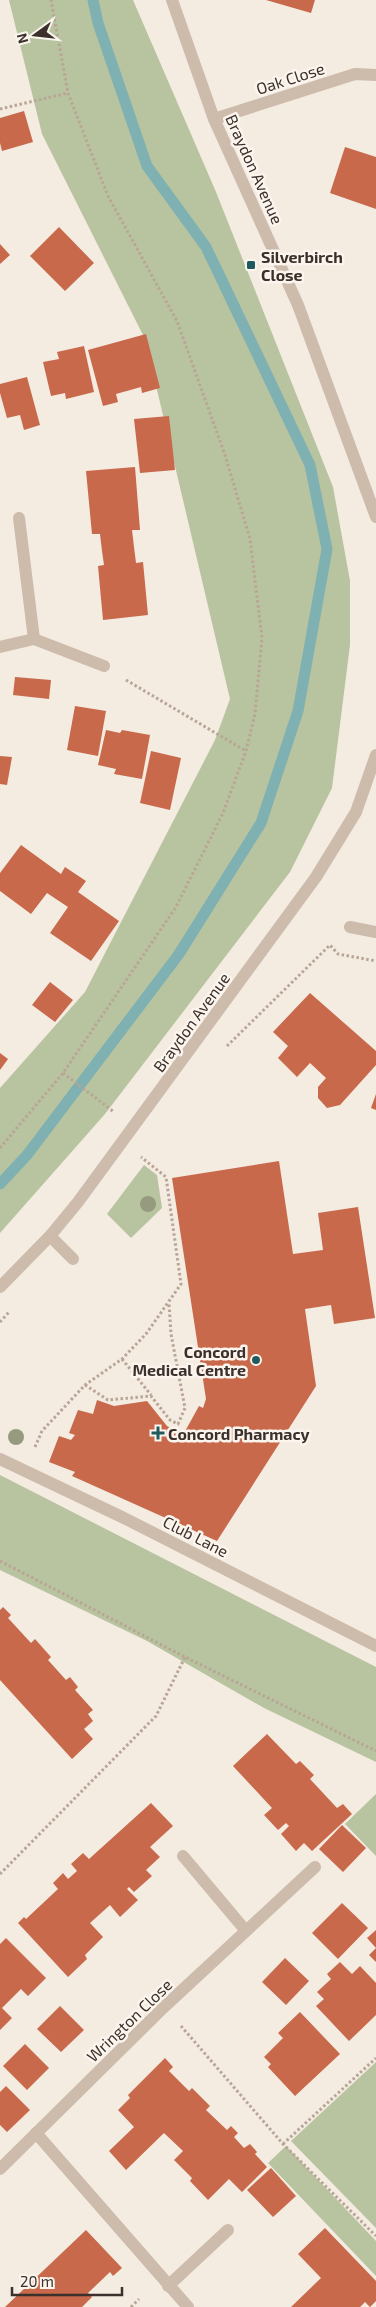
<svg xmlns="http://www.w3.org/2000/svg" width="376" height="2307" font-family="'Exo 2',sans-serif">
  <style>
    .green { fill: #b8c4a0 }
    .lines { fill: none; stroke-linecap: round; stroke-linejoin: round }
    .stream { stroke: #7fb0b2; stroke-width: 11 }
    .building { fill: #c8694b }
    .path { stroke: #b9a596; stroke-width: 3; stroke-dasharray: 2.5 2.5; stroke-linecap: butt }
    .service { stroke: #cdbbac; stroke-width: 12 }
    .minor { stroke: #cdbbac; stroke-width: 12 }
    .tree { fill: #969b7f }
    .poi-dot { fill: #1f5a5e; stroke: #fbf5ee; stroke-width: 2 }
    .labels { text-anchor: middle; dominant-baseline: central; stroke-width: 5; stroke-linejoin: round; paint-order: stroke }
    .street-label { font-size: 16px; fill: #3b302b; stroke: #fbf5ee }
    .poi-label { font-size: 16px; font-weight: bold; fill: #3b302b; stroke: #fbf5ee; text-anchor: start }
  </style>
  <rect width="100%" height="100%" fill="#f4ebe1"/>
  <g class="green">
    <polygon points="9,0 133,0 216,192 333,487 350,581 350,645 332,788 290,872 105,1114 0,1233 0,1088 85,992 215,740 230,699 145,339 42,134"/>
    <polygon points="144,1165 157,1175 162,1208 131,1238 107,1214"/>
    <polygon points="0,1475 376,1667 376,1762 264,1708 147,1641 0,1570"/>
    <polygon points="376,1794 376,1856 345,1824"/>
    <polygon points="376,2062 376,2228 291,2141"/>
    <polygon points="286,2146 376,2241 376,2276 268,2163"/>
  </g>
  <g class="lines">
    <polyline class="stream" points="0,1184 27,1155 179,954 261,823 298,711 327,549 310,465 206,247 147,166 98,23 93,0"/>
  </g>
  <g class="building">
    <polygon points="266,0 315,0 311,13"/>
    <polygon points="24,111 33,142 2,151 0,143 0,118"/>
    <polygon points="345,147 376,157 376,209 330,193"/>
    <polygon points="59,227 94,263 65,291 30,256"/>
    <polygon points="0,244 10,255 0,264"/>
    <polygon points="146,334 160,388 142,393 141,387 116,394 118,402 103,406 88,350"/>
    <polygon points="84,346 94,392 66,399 65,393 51,396 43,362 59,359 57,352"/>
    <polygon points="27,377 40,425 24,430 20,415 7,418 0,393 0,384"/>
    <polygon points="169,416 175,470 140,473 134,419"/>
    <polygon points="135,467 140,530 132,530 134,547 136,563 143,562 148,615 103,620 98,566 104,565 102,551 100,534 92,534 86,471"/>
    <polygon points="15,677 51,680 49,699 13,695"/>
    <polygon points="75,706 106,711 98,756 67,750"/>
    <polygon points="106,730 120,733 122,730 150,735 142,779 114,774 116,769 98,765"/>
    <polygon points="151,751 181,758 170,810 140,803"/>
    <polygon points="0,756 12,757 7,785 0,784"/>
    <polygon points="21,845 61,874 65,867 86,881 78,892 119,921 91,961 50,933 68,907 47,893 31,914 0,891 0,873"/>
    <polygon points="50,982 73,1000 55,1022 32,1005"/>
    <polygon points="310,993 376,1051 376,1065 340,1105 327,1108 318,1098 318,1087 326,1078 310,1063 297,1077 278,1058 288,1046 273,1032"/>
    <polygon points="0,1053 8,1059 0,1070"/>
    <polygon points="376,1094 376,1110 371,1108"/>
    <polygon points="279,1161 293,1254 323,1250 318,1213 358,1207 375,1318 334,1324 331,1305 305,1309 316,1386 217,1541 72,1476 75,1472 49,1462 59,1436 71,1440 75,1435 69,1433 78,1410 93,1414 97,1400 114,1406 147,1401 167,1426 183,1435 199,1406 203,1408 206,1399 172,1178"/>
    <polygon points="3,1607 11,1615 8,1618 31,1643 35,1639 51,1657 48,1660 66,1680 70,1677 78,1687 75,1690 93,1710 88,1714 93,1721 84,1729 93,1739 72,1759 0,1680 0,1610"/>
    <polygon points="267,1734 296,1764 300,1761 314,1775 310,1779 337,1808 343,1804 352,1814 312,1851 304,1843 296,1851 281,1834 289,1826 286,1823 278,1830 264,1815 272,1808 233,1766"/>
    <polygon points="151,1803 173,1826 150,1847 160,1857 146,1870 152,1876 134,1892 129,1887 127,1889 138,1900 120,1917 110,1905 90,1923 103,1937 85,1955 87,1959 68,1977 18,1923 24,1917 26,1919 58,1889 53,1883 63,1873 68,1879 77,1871 71,1864 83,1853 89,1859"/>
    <polygon points="342,1825 366,1848 343,1872 319,1849"/>
    <polygon points="342,1903 368,1928 338,1959 312,1933"/>
    <polygon points="376,1930 376,1962 369,1955 376,1948 367,1938"/>
    <polygon points="6,1938 46,1978 28,1996 21,1989 2,2008 12,2018 0,2030 0,1944"/>
    <polygon points="285,1958 309,1981 286,2005 262,1982"/>
    <polygon points="340,1962 352,1974 360,1966 376,1983 376,2015 349,2041 316,2006 324,1999 317,1992 331,1979 327,1974"/>
    <polygon points="60,2006 84,2030 61,2052 37,2029"/>
    <polygon points="300,2012 340,2054 295,2096 268,2067 271,2064 264,2057 283,2038 278,2033"/>
    <polygon points="25,2044 49,2068 27,2090 3,2066"/>
    <polygon points="165,2058 173,2067 169,2071 189,2091 192,2088 210,2106 206,2110 227,2130 231,2126 238,2133 234,2137 244,2148 250,2144 257,2152 255,2154 267,2167 242,2192 229,2179 208,2200 190,2181 192,2178 174,2160 183,2151 164,2133 126,2170 109,2151 134,2127 118,2110 130,2098 128,2095"/>
    <polygon points="6,2086 30,2110 7,2132 0,2125 0,2092"/>
    <polygon points="271,2168 296,2196 273,2217 247,2190"/>
    <polygon points="325,2228 376,2281 376,2301 370,2307 365,2302 360,2307 291,2307 321,2278 298,2254"/>
    <polygon points="86,2230 122,2268 113,2276 110,2272 88,2293 92,2297 82,2307 5,2307"/>
  </g>
  <g class="lines">
    <g class="path">
      <polyline points="0,109 68,93"/>
      <polyline points="126,680 246,751"/>
      <polyline points="227,1046 330,945 338,954 376,961"/>
      <polyline points="63,1073 114,1112"/>
      <polyline points="0,1148 63,1073 176,907 223,813 246,751 255,714 262,638 250,539 225,455 177,321 108,196 68,93 51,0"/>
      <polyline points="0,1322 10,1311"/>
      <polyline points="122,1359 151,1395"/>
      <polyline points="85,1385 108,1400 151,1396 170,1420 178,1424 185,1408 171,1334 169,1304"/>
      <polyline points="35,1447 42,1431 85,1385 122,1359 146,1334 181,1284 166,1177 141,1157"/>
      <polyline points="0,1561 185,1657 376,1751"/>
      <polyline points="0,1874 156,1716 185,1657"/>
      <polyline points="181,2026 283,2144 376,2236"/>
      <polyline points="283,2144 376,2058"/>
      <polyline points="131,2307 139,2299"/>
    </g>
    <g class="service">
      <polyline points="50,1236 73,1259"/>
      <polyline points="0,1459 124,1518 376,1646"/>
    </g>
    <g class="minor">
      <polyline points="172,0 214,119 298,305 376,517"/>
      <polyline points="214,119 355,74 376,75"/>
      <polyline points="19,518 34,639"/>
      <polyline points="0,647 34,639 104,666"/>
      <polyline points="350,927 376,932"/>
      <polyline points="0,1287 50,1236 78,1202 316,877 356,812 376,755"/>
      <polyline points="183,1856 246,1931"/>
      <polyline points="36,2133 188,2307"/>
      <polyline points="0,2169 163,2008 315,1867"/>
      <polyline points="168,2286 228,2230"/>
    </g>
  </g>
  <g class="tree">
    <circle cx="148" cy="1204" r="8"/>
    <circle cx="16" cy="1437" r="8"/>
  </g>
  <g class="poi-dot">
    <rect x="246" y="260" width="10" height="10" rx="2.5"/>
    <circle cx="256" cy="1360" r="5"/>
    <path d="M155.5 1425.5h5v5h5v5h-5v5h-5v-5h-5v-5h5z"/>
  </g>
  <g class="labels">
    <g class="street-label">
      <text transform="translate(290 78) rotate(-18)">Oak Close</text>
      <text transform="translate(255 169) rotate(66)">Braydon Avenue</text>
      <text transform="translate(191 1022) rotate(-54)">Braydon Avenue</text>
      <text transform="translate(196 1536) rotate(27)">Club Lane</text>
      <text transform="translate(129 2020) rotate(-44)">Wrington Close</text>
    </g>
    <g class="poi-label">
      <text x="261" y="256">Silverbirch<tspan x="261" dy="18">Close</tspan></text>
      <text x="246" y="1351" text-anchor="end">Concord<tspan x="246" dy="18">Medical Centre</tspan></text>
      <text x="168" y="1433">Concord Pharmacy</text>
    </g>
  </g>
  <g transform="translate(35 35) rotate(255)" stroke="#fbf5ee" stroke-width="4" paint-order="stroke">
  <path d="M0-4L9 19L0 12L-9 19Z" fill="#3b302b"/>
  <text y="-8" font-size="14" font-weight="bold" text-anchor="middle" fill="#3b302b">N</text>
  </g>
  <path d="M12 2287v8h110v-8" fill="none" stroke="#3b302b" stroke-width="2.5"/>
  <text x="20" y="2287" font-size="15" fill="#3b302b" stroke="#fbf5ee" stroke-width="4" paint-order="stroke">20 m</text>
</svg>
